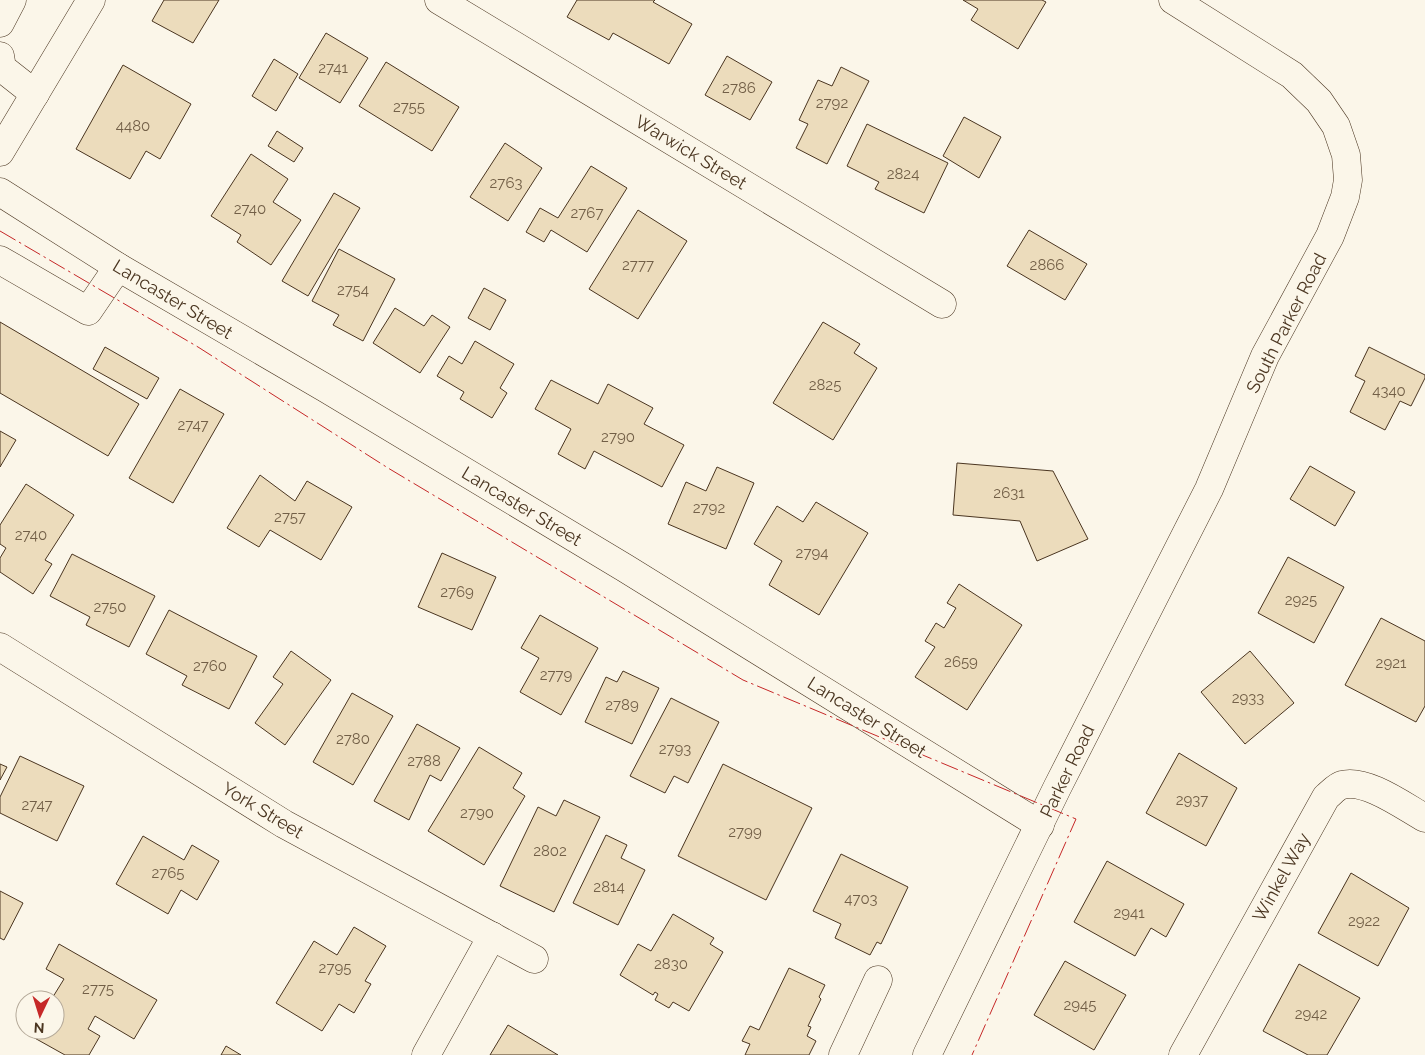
<svg xmlns="http://www.w3.org/2000/svg" width="1425" height="1055" font-family="Raleway,sans-serif">
  <style>
    .building { fill: #ecdcbc; stroke: #4a3520 }
    .lines { fill: none; stroke-linecap: round; stroke-linejoin: round }
    .minor-casing { stroke: #4a3520; stroke-width: 29 }
    .major-casing { stroke: #4a3520; stroke-width: 29 }
    .minor { stroke: #fbf6e9; stroke-width: 28 }
    .major { stroke: #fbf6e9; stroke-width: 28 }
    .power { stroke: #c62828; stroke-width: 1; stroke-dasharray: 18 4 2.5 4; stroke-linecap: butt }
    .labels { text-anchor: middle; dominant-baseline: central; stroke-width: 4; stroke-linejoin: round; paint-order: stroke }
    .number-label { font-size: 15px; fill: #725f47 }
    .street-label { font-size: 18px; fill: #4a3520; stroke: #fbf6e9 }
  </style>
  <rect width="100%" height="100%" fill="#fbf6e9"/>
  <g class="building">
    <polygon points="164,0 219,0 193,43 152,21"/>
    <polygon points="577,0 655,0 653,2 692,24 669,64 613,33 609,40 567,17"/>
    <polygon points="963,0 1042,0 1046,2 1018,49 971,20 978,9"/>
    <polygon points="326,33 368,58 340,103 299,78"/>
    <polygon points="727,56 772,82 750,120 705,95"/>
    <polygon points="274,59 298,74 276,111 252,96"/>
    <polygon points="386,62 459,107 432,151 359,106"/>
    <polygon points="123,65 191,104 160,159 146,151 130,179 76,149"/>
    <polygon points="841,67 869,81 827,164 796,148 808,124 799,120 818,80 832,86"/>
    <polygon points="964,117 1001,137 979,178 943,156"/>
    <polygon points="867,124 948,163 924,213 875,189 879,182 847,166"/>
    <polygon points="277,131 303,148 294,162 268,146"/>
    <polygon points="505,143 542,168 508,221 470,197"/>
    <polygon points="251,154 288,179 273,202 301,220 271,265 237,242 241,235 211,216"/>
    <polygon points="591,166 627,188 587,252 551,230 544,242 526,232 540,208 558,218"/>
    <polygon points="334,193 360,208 308,296 282,281"/>
    <polygon points="638,210 687,241 638,319 589,289"/>
    <polygon points="1029,230 1087,264 1065,300 1007,266"/>
    <polygon points="339,249 395,279 363,341 333,325 339,315 312,301"/>
    <polygon points="484,288 506,300 490,330 468,318"/>
    <polygon points="395,308 424,326 432,315 450,327 420,373 373,343"/>
    <polygon points="0,322 139,404 108,456 0,393"/>
    <polygon points="823,322 860,344 854,353 877,368 833,440 773,403"/>
    <polygon points="475,341 514,364 500,388 507,393 492,418 460,399 464,392 437,376 449,356 462,364"/>
    <polygon points="105,347 159,378 147,399 93,369"/>
    <polygon points="1369,347 1425,375 1425,378 1411,406 1400,401 1385,430 1350,412 1365,381 1355,376"/>
    <polygon points="551,380 598,404 608,384 653,408 644,424 684,445 662,487 594,451 585,469 558,454 571,429 535,409"/>
    <polygon points="180,389 224,414 173,503 129,478"/>
    <polygon points="0,431 16,440 0,467"/>
    <polygon points="957,463 1053,471 1088,539 1037,561 1020,521 953,515"/>
    <polygon points="1310,466 1355,492 1335,526 1290,499"/>
    <polygon points="717,467 754,483 726,549 668,524 686,482 706,491"/>
    <polygon points="260,475 295,501 307,481 352,507 321,560 270,530 259,547 227,528"/>
    <polygon points="26,484 74,515 45,560 52,564 33,594 0,572 0,558 6,548 0,544 0,525"/>
    <polygon points="816,502 868,533 819,615 769,585 782,561 754,544 777,506 803,522"/>
    <polygon points="442,553 496,577 472,630 418,607"/>
    <polygon points="72,554 155,596 129,647 86,625 90,617 50,596"/>
    <polygon points="1288,557 1344,587 1314,643 1258,613"/>
    <polygon points="959,584 1022,625 967,710 915,677 935,647 925,641 936,623 944,628 956,608 947,603"/>
    <polygon points="169,610 257,656 229,709 182,685 187,676 146,654"/>
    <polygon points="540,615 598,648 561,715 520,692 539,658 521,648"/>
    <polygon points="1381,618 1425,641 1425,706 1416,722 1345,685"/>
    <polygon points="291,651 331,680 285,745 255,723 283,684 273,677"/>
    <polygon points="1250,651 1294,703 1245,744 1201,692"/>
    <polygon points="623,671 659,688 632,744 585,722 606,677 617,682"/>
    <polygon points="352,693 393,716 353,785 313,762"/>
    <polygon points="671,698 719,722 688,783 674,776 665,793 630,776"/>
    <polygon points="417,724 460,748 441,781 430,775 409,820 374,801"/>
    <polygon points="479,747 522,773 513,788 525,796 484,865 428,831"/>
    <polygon points="1179,753 1237,788 1206,846 1146,813"/>
    <polygon points="20,756 84,786 57,841 0,813 0,797"/>
    <polygon points="0,764 7,767 0,780"/>
    <polygon points="723,764 812,808 766,900 678,856"/>
    <polygon points="564,800 600,817 554,912 500,886 538,807 556,816"/>
    <polygon points="606,835 627,845 621,858 645,870 618,925 573,903"/>
    <polygon points="143,836 184,860 192,845 219,861 197,900 181,890 168,914 116,884"/>
    <polygon points="841,854 908,887 881,944 877,942 870,955 835,938 841,924 813,911"/>
    <polygon points="1107,861 1184,904 1166,937 1151,928 1135,956 1074,922"/>
    <polygon points="1351,873 1409,908 1378,966 1318,933"/>
    <polygon points="0,891 23,903 4,940 0,938"/>
    <polygon points="673,914 714,938 710,944 723,952 689,1011 673,1002 669,1008 655,1000 658,994 655,992 653,995 620,975 638,944 651,951"/>
    <polygon points="354,927 386,946 365,981 371,984 354,1013 339,1004 322,1031 276,1003 314,941 337,955"/>
    <polygon points="59,944 157,1000 134,1039 95,1016 88,1029 100,1036 89,1055 65,1055 31,1036 34,1030 55,1030 55,1000 51,1000 64,979 46,969"/>
    <polygon points="1065,961 1126,995 1094,1050 1034,1015"/>
    <polygon points="1299,964 1360,998 1327,1055 1308,1055 1263,1031"/>
    <polygon points="789,968 825,985 819,997 821,999 808,1026 811,1027 807,1036 816,1041 809,1055 745,1055 750,1044 742,1041 750,1026 759,1030"/>
    <polygon points="508,1025 558,1055 490,1055"/>
    <polygon points="226,1046 241,1055 221,1055"/>
  </g>
  <g class="lines">
    <g class="minor-casing">
      <g id="minor">
        <polyline points="439,0 942,304"/>
        <polyline points="0,23 12,0"/>
        <polyline points="0,56 2,68 35,94"/>
        <polyline points="0,192 118,267 327,389 625,568 1040,825"/>
        <polyline points="0,260 88,311 118,267"/>
        <polyline points="0,647 284,824 534,959"/>
        <polyline points="426,1055 492,936"/>
        <polyline points="843,1055 878,980"/>
        <polyline points="927,1055 1057,788 1209,489 1265,356 1330,236 1345,197 1348,180 1346,155 1336,126 1319,101 1292,75 1173,0"/>
        <path d="M1183 1055 1326 797C1331 793 1337 786 1342 785 1366 778 1405 807 1425 818"/>
      </g>
    </g>
    <g class="major-casing">
      <polyline id="major" points="0,152 91,0"/>
    </g>
    <use href="#minor" class="minor"/>
    <use href="#major" class="major"/>
    <polyline class="power" points="0,231 198,347 388,468 743,680 1076,819 972,1055"/>
  </g>
  <g class="labels">
    <g class="number-label">
      <text x="333" y="68">2741</text>
      <text x="739" y="88">2786</text>
      <text x="832" y="103">2792</text>
      <text x="409" y="107">2755</text>
      <text x="133" y="126">4480</text>
      <text x="903" y="174">2824</text>
      <text x="506" y="183">2763</text>
      <text x="250" y="209">2740</text>
      <text x="587" y="213">2767</text>
      <text x="638" y="265">2777</text>
      <text x="1047" y="265">2866</text>
      <text x="353" y="290">2754</text>
      <text x="825" y="385">2825</text>
      <text x="1389" y="391">4340</text>
      <text x="193" y="425">2747</text>
      <text x="618" y="437">2790</text>
      <text x="1009" y="493">2631</text>
      <text x="709" y="508">2792</text>
      <text x="290" y="517">2757</text>
      <text x="31" y="535">2740</text>
      <text x="812" y="553">2794</text>
      <text x="457" y="592">2769</text>
      <text x="1301" y="600">2925</text>
      <text x="110" y="607">2750</text>
      <text x="961" y="662">2659</text>
      <text x="1391" y="663">2921</text>
      <text x="210" y="666">2760</text>
      <text x="556" y="675">2779</text>
      <text x="1248" y="698">2933</text>
      <text x="622" y="705">2789</text>
      <text x="353" y="739">2780</text>
      <text x="675" y="749">2793</text>
      <text x="424" y="761">2788</text>
      <text x="1192" y="800">2937</text>
      <text x="37" y="805">2747</text>
      <text x="477" y="813">2790</text>
      <text x="745" y="832">2799</text>
      <text x="550" y="851">2802</text>
      <text x="168" y="873">2765</text>
      <text x="609" y="887">2814</text>
      <text x="861" y="899">4703</text>
      <text x="1129" y="913">2941</text>
      <text x="1364" y="921">2922</text>
      <text x="671" y="964">2830</text>
      <text x="335" y="968">2795</text>
      <text x="98" y="989">2775</text>
      <text x="1080" y="1005">2945</text>
      <text x="1311" y="1014">2942</text>
    </g>
    <g class="street-label">
      <text transform="translate(691 152) rotate(31)">Warwick Street</text>
      <text transform="translate(173 299) rotate(31)">Lancaster Street</text>
      <text transform="translate(1286 323) rotate(-63)">South Parker Road</text>
      <text transform="translate(522 506) rotate(31)">Lancaster Street</text>
      <text transform="translate(867 717) rotate(32)">Lancaster Street</text>
      <text transform="translate(1067 771) rotate(-64)">Parker Road</text>
      <text transform="translate(263 810) rotate(31)">York Street</text>
      <text transform="translate(1281 877) rotate(-61)">Winkel Way</text>
    </g>
  </g>
  <g transform="translate(40 1015) rotate(184)"><circle r="24" fill="#fbf6e9" stroke="#b4a999"/>
  <path d="M0-4L9 19L0 12L-9 19Z" fill="#c62828"/>
  <text y="-8" font-size="14" font-weight="bold" text-anchor="middle" fill="#4a3520">N</text>
  </g>
</svg>
